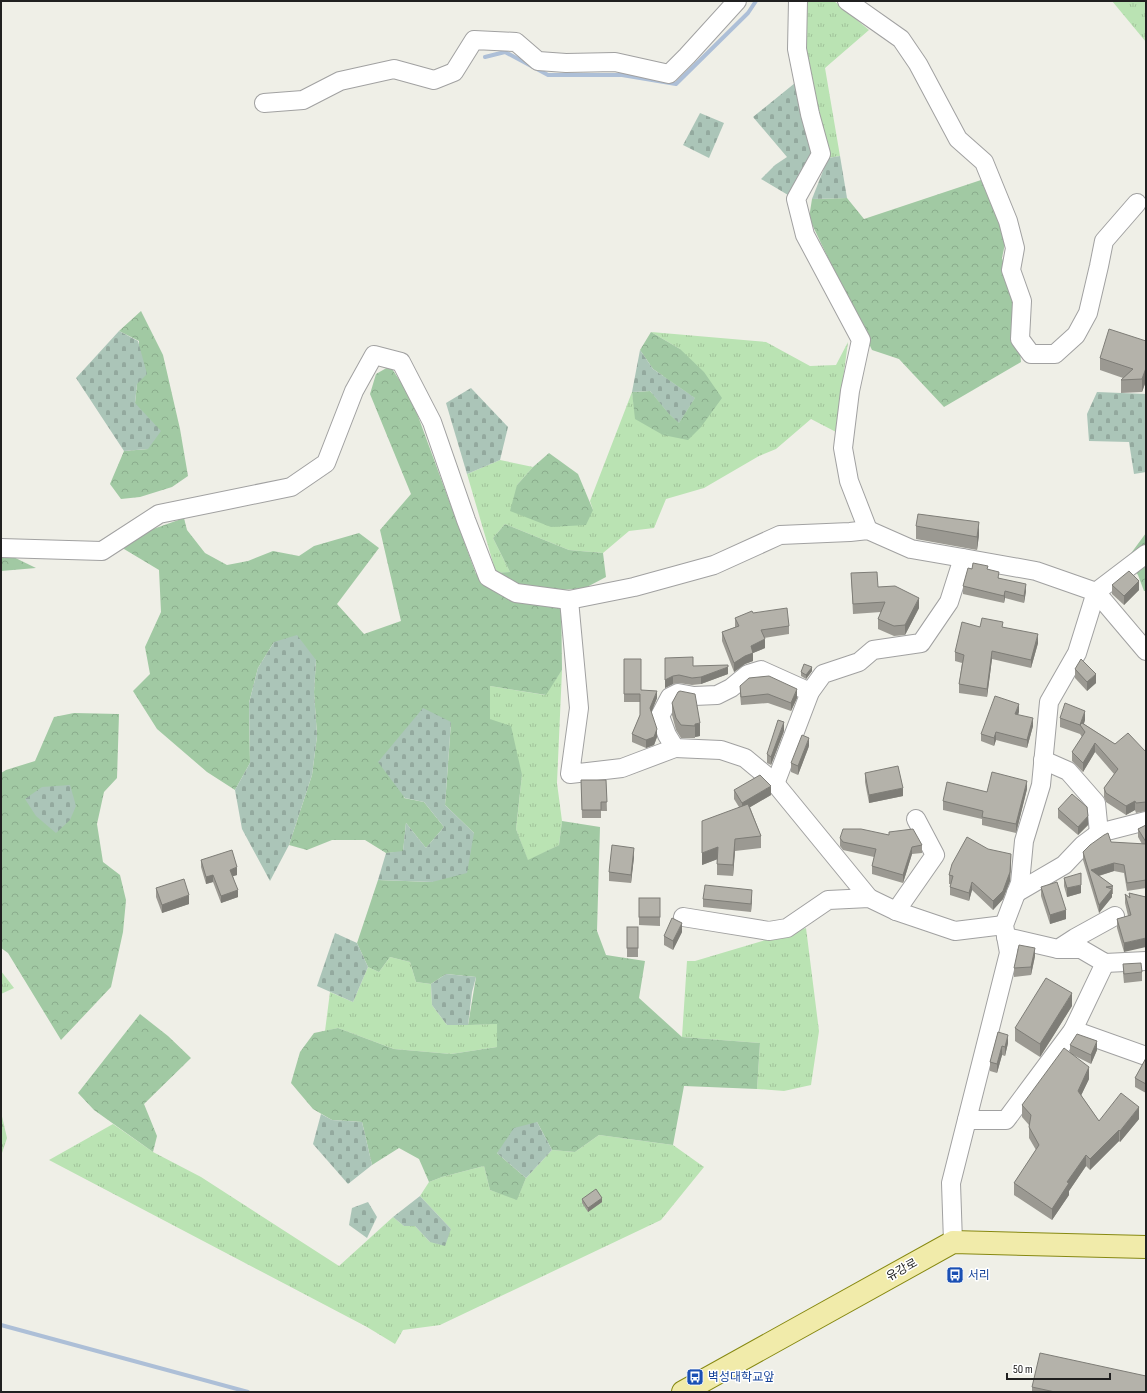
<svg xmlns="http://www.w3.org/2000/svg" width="1147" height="1393" font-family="'Sofia Sans Condensed','Noto Sans KR',sans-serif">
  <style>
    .grass { fill: url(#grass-tufts) }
    .forest { fill: url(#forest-crowns) }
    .cemetery { fill: url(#cemetery-stones) }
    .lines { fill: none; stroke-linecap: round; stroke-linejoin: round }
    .stream { stroke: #adbfd7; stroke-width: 4 }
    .minor-casing { stroke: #a1a1a1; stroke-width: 20 }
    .major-casing { stroke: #878912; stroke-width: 24 }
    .minor { stroke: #fff; stroke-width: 18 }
    .major { stroke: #f1ebaa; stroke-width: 22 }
    .wall { fill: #9b9992 }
    .shaded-wall { fill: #7e7d77 }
    .building { fill: #b4b2aa; stroke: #7e7d77 }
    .labels { text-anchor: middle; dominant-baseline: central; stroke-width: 3; stroke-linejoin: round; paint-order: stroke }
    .street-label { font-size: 12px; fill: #202020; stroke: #fff }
    .transit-label { font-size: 12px; fill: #164399; stroke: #fff; text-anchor: start }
  </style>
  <defs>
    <pattern id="grass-tufts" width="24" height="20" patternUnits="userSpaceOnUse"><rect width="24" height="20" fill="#bae3b3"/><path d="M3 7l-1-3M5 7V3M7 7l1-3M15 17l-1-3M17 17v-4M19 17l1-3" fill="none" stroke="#a0c29a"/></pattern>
    <pattern id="forest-crowns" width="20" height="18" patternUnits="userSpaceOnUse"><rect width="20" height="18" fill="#a1c9a3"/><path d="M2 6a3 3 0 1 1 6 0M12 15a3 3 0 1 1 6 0" fill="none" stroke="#8aac8c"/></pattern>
    <pattern id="cemetery-stones" width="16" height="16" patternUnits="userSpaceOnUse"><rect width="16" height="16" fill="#abc5b8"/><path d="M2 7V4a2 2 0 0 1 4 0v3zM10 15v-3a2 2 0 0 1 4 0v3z" fill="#93a99e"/></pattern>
  </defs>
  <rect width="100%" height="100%" fill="#efefe7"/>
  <g class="grass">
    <polygon points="805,1 834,1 869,30 825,68 840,156 828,158 806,56"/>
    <polygon points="1112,1 1146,1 1146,42"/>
    <polygon points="651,332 766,342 810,366 836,365 848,342 836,432 811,419 776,449 759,456 704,488 666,499 654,528 629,531 603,553 569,550 505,524 493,538 510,572 496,573 467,474 500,460 533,467 517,485 593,510 590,501 632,392 636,419 680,349"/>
    <polygon points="562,670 557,783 562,821 559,845 528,861 516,829 522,775 490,719 490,686 545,695"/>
    <polygon points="806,928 819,1031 811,1085 784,1091 757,1089 760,1043 682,1037 687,961 695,961"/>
    <polygon points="390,957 410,962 416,982 431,984 432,1005 447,1025 497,1024 497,1047 451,1054 394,1049 338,1028 325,1031 330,992 353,1002 368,967 379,972"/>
    <polygon points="1,971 14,988 1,994"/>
    <polygon points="1,1112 7,1138 1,1156"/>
    <polygon points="113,1124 153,1152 201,1177 339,1266 393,1217 404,1226 415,1226 430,1242 451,1229 420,1196 429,1182 442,1177 484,1166 490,1190 517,1199 526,1178 552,1150 575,1152 599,1135 673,1145 704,1167 661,1220 440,1325 403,1330 395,1344 367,1327 49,1160"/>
  </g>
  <g class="forest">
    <polygon points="981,180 1006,239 1002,258 1016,303 1021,362 944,407 899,359 872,350 809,218 812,199 847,198 864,219"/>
    <polygon points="141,311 163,355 180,429 188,476 172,487 140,497 121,499 110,484 124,451 148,449 135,403 137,384 139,341 119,331"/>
    <polygon points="651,332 680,349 704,372 722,398 701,427 688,440 663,435 635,419 632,392 650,391 669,414 679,423 695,398 653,369 640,350"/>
    <polygon points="390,366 411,397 476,574 510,572 493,538 505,524 569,550 603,553 606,577 585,588 561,590 562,670 546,695 490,686 490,719 511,726 522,775 516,829 528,860 559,845 562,821 600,827 597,931 606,955 645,961 639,998 682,1037 760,1043 757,1089 684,1086 673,1145 599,1135 575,1152 552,1150 537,1122 497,1153 526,1178 517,1200 490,1190 484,1166 442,1177 429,1182 419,1159 399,1148 372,1165 362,1122 332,1120 313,1109 291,1083 300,1052 314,1033 338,1028 394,1049 451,1054 497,1047 497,1024 468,1025 476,977 446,974 431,984 416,982 410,962 390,957 379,972 368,967 357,943 378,880 432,882 474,833 445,805 451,722 404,798 424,802 444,827 426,848 406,823 403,852 386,853 365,840 332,840 307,850 289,845 312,775 317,736 314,692 316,660 274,642 258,668 249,703 250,763 235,790 207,772 157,729 133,691 150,674 145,647 161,612 159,570 114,543 184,518 187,530 205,553 227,565 248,561 273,551 299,556 314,546 359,533 379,548 337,604 364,634 401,621 380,530 411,494 370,394 376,374"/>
    <polygon points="549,453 578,474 593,510 586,525 551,527 510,511 517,485 533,467"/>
    <polygon points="1146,533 1146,591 1144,591 1138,575 1126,560"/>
    <polygon points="1,551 36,568 1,571"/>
    <polygon points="74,713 119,714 117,778 104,792 97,824 103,862 120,875 126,900 123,932 111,987 61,1040 8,953 1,948 1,773 6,770 35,761 54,717"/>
    <polygon points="140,1014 168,1036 191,1058 144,1104 157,1136 153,1152 94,1110 78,1093"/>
  </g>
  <g class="cemetery">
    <polygon points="795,83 813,153 788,195 761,179 775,165 787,157 753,117"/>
    <polygon points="700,113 724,123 709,158 683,145"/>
    <polygon points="840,156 847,198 812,199 828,158"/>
    <polygon points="119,331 138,341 147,374 137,384 135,403 161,431 148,449 124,451 76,378"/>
    <polygon points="640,350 653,369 695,398 679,423 669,414 650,391 632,392"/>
    <polygon points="471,388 508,427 500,460 467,474 446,403"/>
    <polygon points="1097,392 1146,394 1146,472 1134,474 1129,442 1089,441 1087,414"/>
    <polygon points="297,635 316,660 314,692 317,736 312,775 289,845 270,881 242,829 235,790 250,763 249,703 258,668 274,642"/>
    <polygon points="423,708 451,722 445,805 474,833 467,873 432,882 378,880 386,853 403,851 406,823 426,848 444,827 424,802 405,798 378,762"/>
    <polygon points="70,785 76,806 70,820 56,833 36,816 25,799 42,787"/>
    <polygon points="335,933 357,943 368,967 353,1002 317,986"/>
    <polygon points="446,974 476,977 472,992 468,1025 447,1025 432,1005 431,984"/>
    <polygon points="321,1114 332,1120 362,1122 372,1165 348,1184 313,1144"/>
    <polygon points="537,1122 552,1150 526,1178 497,1153 514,1128"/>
    <polygon points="420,1196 451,1229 445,1246 430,1242 415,1226 404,1226 393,1217"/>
    <polygon points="368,1202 377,1217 367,1238 349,1225 352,1208"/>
  </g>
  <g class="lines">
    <g class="stream">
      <polyline points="485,57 505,52 548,75 622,75 676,84 748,13 756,1"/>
      <polyline points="1,1325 248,1392"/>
    </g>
    <g class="minor-casing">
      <g id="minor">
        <polyline points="798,1 797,49 810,114 821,154 796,199 805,235 861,340 850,391 843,448 849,481 868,530"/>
        <polyline points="847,1 901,39 918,64 958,139 984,162 1008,221 1015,248 1011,270 1022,301 1020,339 1031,354 1055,354 1076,335 1088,313 1099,266 1104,241 1137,203"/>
        <polyline points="264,103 303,100 340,81 394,69 434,80 454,72 474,40 516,42 538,61 566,63 615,62 669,74 687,56 737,1"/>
        <polyline points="1,548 102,551 159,514 291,487 326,463 354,391 374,355 401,362 432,422 466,520 488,577 516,593 569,600"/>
        <polyline points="810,692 761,670 748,674 731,688 717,695 694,696 678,693 670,697 660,716 667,735 675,748 721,750 745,758 774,782 869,898"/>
        <polyline points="675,748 622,768 570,774 579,708 569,600 634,587 714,565 780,535 850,532 868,530 911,549 963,558"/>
        <polyline points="1043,760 1068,771 1096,803 1099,833"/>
        <polyline points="775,784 810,692 823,674 859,662 873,650 921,643 949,602 963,558 1036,571 1096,592 1146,651"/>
        <polyline points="1016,893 1064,865 1083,845 1099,833 1146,821"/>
        <polyline points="896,911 935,855 916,819"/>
        <polyline points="683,917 769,931 787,928 828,900 869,898 896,911 955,931 1004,925"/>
        <polyline points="1006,937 1058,949 1075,938 1115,916"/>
        <polyline points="1058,949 1081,949 1105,963 1146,961"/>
        <polyline points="1073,1030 1105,963"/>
        <polyline points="967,1120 1006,1120 1073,1030 1146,1056"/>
        <polyline points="953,1242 951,1183 1009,953 1004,925 1020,883 1024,841 1041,785 1049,702 1077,653 1096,592 1146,554"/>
      </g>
    </g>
    <g class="major-casing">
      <polyline id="major" points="683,1392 953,1242 1146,1247"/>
    </g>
    <use href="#minor" class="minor"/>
    <use href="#major" class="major"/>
  </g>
  <g class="wall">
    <polygon points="1146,341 1146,381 1142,392 1121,393 1121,380 1123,378 1100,370 1100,358"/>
    <polygon points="916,526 979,535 977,550 916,539"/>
    <polygon points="972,569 988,569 999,578 1026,591 1024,603 1005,598 1004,603 963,594 963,586"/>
    <polygon points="851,573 919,608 905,635 894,636 878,629 878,619 881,612 853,614"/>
    <polygon points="1112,585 1139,590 1124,605 1112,594"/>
    <polygon points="735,618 789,626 789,634 764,638 765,648 753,653 753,661 745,664 734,672 722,641 722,632 735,627"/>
    <polygon points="980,627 1003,627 1038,643 1031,668 992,659 987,697 959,693 959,684 962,663 955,661 955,652"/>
    <polygon points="665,658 693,666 728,674 701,684 692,685 679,683 673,684 665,688"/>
    <polygon points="624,659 641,690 657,698 651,712 657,737 654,745 646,748 632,742 632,734 640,715 640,702 624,702"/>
    <polygon points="1075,669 1096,683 1087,691 1075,678"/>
    <polygon points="812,671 806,679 801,676 801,672"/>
    <polygon points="740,686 797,698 791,711 768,703 741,705 740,694"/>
    <polygon points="680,691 700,736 695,737 695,738 681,738 676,730 672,715 672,703"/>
    <polygon points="1019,712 1018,715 1033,726 1027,748 996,740 994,746 981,741 981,734"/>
    <polygon points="1060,718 1085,720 1084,724 1115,744 1146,752 1146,811 1136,813 1135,810 1126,815 1106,802 1104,797 1104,788 1114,774 1095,752 1083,772 1072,761 1072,752 1082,737 1080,734 1060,727"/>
    <polygon points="784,731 771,765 767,763 767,754"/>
    <polygon points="809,746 798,775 791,772 791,763"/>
    <polygon points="865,773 903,796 869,803 865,782"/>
    <polygon points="581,780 606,780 607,811 601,811 601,818 582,818"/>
    <polygon points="1027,789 1016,833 982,825 982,819 943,810 943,801 987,792"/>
    <polygon points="734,790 771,795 750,807 761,836 761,848 735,851 733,876 717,875 717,859 702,865 739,807 734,799"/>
    <polygon points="1058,809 1088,825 1078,835 1058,818"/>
    <polygon points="1146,825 1146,888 1127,891 1124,873 1114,871 1099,876 1113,886 1113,894 1112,894 1112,897 1099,913 1083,860 1083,852 1111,842 1142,844 1138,837 1138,829"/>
    <polygon points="840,838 922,845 922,853 912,854 903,883 872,874 872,866 874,857 843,850 840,846"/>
    <polygon points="634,857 631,883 609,881 609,872"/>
    <polygon points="201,860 237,875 233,876 238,897 221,903 213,882 206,884 201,867"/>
    <polygon points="1011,862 1010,881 1003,899 993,910 972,890 969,901 950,895 950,887 951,884 949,884 949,875"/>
    <polygon points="1064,878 1081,893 1067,897 1064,886"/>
    <polygon points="1041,887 1066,919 1050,924 1041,896"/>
    <polygon points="156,888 189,904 162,913 156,897"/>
    <polygon points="1129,893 1146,897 1124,952 1117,928 1117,919 1128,916 1125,903 1125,894 1129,897"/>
    <polygon points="639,898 660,898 660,926 639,925"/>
    <polygon points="703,899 752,899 751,912 703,907"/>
    <rect x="627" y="927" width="11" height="30"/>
    <polygon points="682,932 673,950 664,945 664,936"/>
    <polygon points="1035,956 1031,975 1014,977 1014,968"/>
    <polygon points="1123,964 1142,972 1142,981 1124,983 1123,973"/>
    <polygon points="1072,1006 1040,1057 1015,1041 1015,1028"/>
    <polygon points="998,1032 1008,1043 1005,1056 1002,1055 997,1073 990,1071 990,1062"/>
    <polygon points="1070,1045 1097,1050 1091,1064 1073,1055 1089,1079 1081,1095 1099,1121 1139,1119 1120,1142 1119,1141 1090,1170 1086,1166 1069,1191 1069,1195 1052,1220 1014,1195 1014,1183 1036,1150 1029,1138 1029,1125 1022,1117 1022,1105 1070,1052"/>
    <polygon points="1146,1058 1146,1093 1135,1087 1135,1078"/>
    <polygon points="582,1199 602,1202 588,1212 582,1203"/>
    <polygon points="1032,1387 1146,1392 1032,1392"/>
  </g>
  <g class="shaded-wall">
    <polygon points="1146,368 1146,381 1142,392 1142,379"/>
    <polygon points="979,522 979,535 977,550 977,537"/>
    <polygon points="1139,581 1139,590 1124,605 1124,596"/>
    <polygon points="1026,584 1026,591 1024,603 1024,596"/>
    <polygon points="1005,591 1005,598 1004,603 1004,596"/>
    <polygon points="919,598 919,608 905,635 905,625"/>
    <polygon points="1038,634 1038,643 1031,668 1031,660"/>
    <polygon points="765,639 765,648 753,653 753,661 745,664 734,672 734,663 751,646"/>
    <polygon points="992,651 992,659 987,697 987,689"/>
    <polygon points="728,667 728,674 701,684 701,677"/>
    <polygon points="812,667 812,671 806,679 806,675"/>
    <polygon points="1096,674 1096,683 1087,691 1087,682"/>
    <polygon points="673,676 673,684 665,688 665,680"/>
    <polygon points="797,689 797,698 791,711 791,703"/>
    <polygon points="657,691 657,698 650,716 650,708"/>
    <polygon points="1019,704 1019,712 1015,722 1015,714"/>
    <polygon points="1085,711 1085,720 1082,728 1080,725"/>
    <polygon points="1033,718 1033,726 1027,748 1027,740"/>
    <polygon points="784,722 784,731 771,765 771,757"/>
    <polygon points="700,723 700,736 695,737 695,724"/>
    <polygon points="657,729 657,737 654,745 646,748 646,740"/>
    <polygon points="996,732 996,740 994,746 994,738"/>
    <polygon points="809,738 809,746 798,775 798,766"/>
    <polygon points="1095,743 1095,752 1083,772 1083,763"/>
    <polygon points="1027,781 1027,789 1016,833 1016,824"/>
    <polygon points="771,786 771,795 742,812 742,803"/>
    <polygon points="903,788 903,796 869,803 869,795"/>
    <polygon points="1135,801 1135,810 1126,815 1126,806"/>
    <polygon points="1088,816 1088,825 1078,835 1078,827"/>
    <polygon points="735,839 735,851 733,876 733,865"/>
    <polygon points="718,847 718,859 702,865 702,853"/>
    <polygon points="912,847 912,854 903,883 903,875"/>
    <polygon points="634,848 634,857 631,883 631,875"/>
    <polygon points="1011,854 1011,862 1010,881 1003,899 993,910 993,901"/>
    <polygon points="1114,863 1114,871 1091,878 1091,870"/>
    <polygon points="237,867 237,875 230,877 230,870"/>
    <polygon points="213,875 213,882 206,884 206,877"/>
    <polygon points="972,882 972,890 969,901 969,893"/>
    <polygon points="1081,885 1081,893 1067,897 1067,888"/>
    <polygon points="1112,889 1112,897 1099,913 1099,905"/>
    <polygon points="238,890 238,897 221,903 221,896"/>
    <polygon points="752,890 752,899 751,912 751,904"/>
    <polygon points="189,895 189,904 162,913 162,905"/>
    <polygon points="1066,910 1066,919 1050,924 1050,915"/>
    <polygon points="682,923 682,932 673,950 673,941"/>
    <polygon points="1146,938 1146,947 1124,952 1124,943"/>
    <polygon points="1035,948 1035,956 1031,975 1031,967"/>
    <polygon points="1072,993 1072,1006 1040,1057 1040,1044"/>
    <polygon points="1008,1035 1008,1043 1005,1056 1005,1047"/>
    <polygon points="1097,1041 1097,1050 1091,1064 1091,1055"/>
    <polygon points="1002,1046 1002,1055 997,1073 997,1064"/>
    <polygon points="1089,1067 1089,1079 1078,1102 1078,1091"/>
    <polygon points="1139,1107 1139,1119 1120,1142 1120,1131"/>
    <polygon points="1119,1130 1119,1141 1090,1170 1090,1159"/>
    <polygon points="1086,1155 1086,1166 1069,1191 1069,1195 1052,1220 1052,1209 1067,1182"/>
    <polygon points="602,1198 602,1202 588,1212 588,1208"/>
  </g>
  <g class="building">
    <polygon points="1109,329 1146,341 1146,368 1142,379 1121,380 1133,369 1100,358"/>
    <polygon points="918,514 979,522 977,537 916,526"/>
    <polygon points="973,563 988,566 987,569 999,572 998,578 1026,584 1024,596 1005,591 1004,596 963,586 968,568 972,569"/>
    <polygon points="1129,571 1139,581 1124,596 1112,585"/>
    <polygon points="877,572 878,587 895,586 919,598 905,625 894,626 878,619 885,602 853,604 851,573"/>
    <polygon points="787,608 789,626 761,630 765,639 751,646 753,653 745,656 734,663 722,632 739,626 735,618 752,611 753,613"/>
    <polygon points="982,618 1003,622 1002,627 1038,634 1031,660 992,651 987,689 959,684 964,655 955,652 962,622 980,627"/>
    <polygon points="693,657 693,666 728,665 728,667 701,677 692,678 679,675 673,676 665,680 665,658"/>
    <polygon points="624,659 641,659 641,690 657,691 650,708 657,729 654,737 646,740 632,734 640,715 640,694 624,694"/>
    <polygon points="1081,659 1096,674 1087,682 1075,669"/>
    <polygon points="804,664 812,667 806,675 801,672"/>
    <polygon points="769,676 797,689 791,703 768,694 741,697 740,686 749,678"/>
    <polygon points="680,691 695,694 700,723 695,724 695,726 681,725 676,718 672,703 678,692"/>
    <polygon points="995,696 1019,704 1015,714 1033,718 1027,740 996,732 994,738 981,734"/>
    <polygon points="1065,703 1085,711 1080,725 1082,723 1115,744 1128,733 1146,752 1146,802 1136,803 1135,801 1126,806 1106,793 1104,788 1118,769 1095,743 1083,763 1072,752 1085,732 1080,725 1060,718"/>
    <polygon points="778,720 784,722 771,757 767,754"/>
    <polygon points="802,735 809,738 798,766 791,763"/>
    <polygon points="898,766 903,788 869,795 865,773"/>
    <polygon points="992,772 1027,781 1016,824 982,817 983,811 943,801 947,782 987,792"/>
    <polygon points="760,775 771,786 742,803 734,790"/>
    <polygon points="581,780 606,780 607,802 601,802 601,810 582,810"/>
    <polygon points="1072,794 1087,807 1088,816 1078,827 1058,809"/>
    <polygon points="748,804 761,836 735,839 733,865 717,864 718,847 702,853 702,821"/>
    <polygon points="1146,825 1146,842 1138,829"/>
    <polygon points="843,829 861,829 889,835 889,832 913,829 922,845 912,847 903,875 872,866 876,849 843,842 840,838"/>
    <polygon points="1108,833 1111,842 1146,844 1146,880 1127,883 1124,865 1114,863 1091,870 1113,886 1106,887 1112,889 1099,905 1083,852 1090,845 1104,835"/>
    <polygon points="967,837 988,849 1011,854 1010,872 1003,891 993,901 972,882 969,893 950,887 953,876 949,875 952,864"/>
    <polygon points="612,845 634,848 631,875 609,872"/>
    <polygon points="232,850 237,867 230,870 238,890 221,896 213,875 206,877 201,860"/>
    <polygon points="1081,873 1081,885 1067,888 1064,878"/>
    <polygon points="184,879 189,895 162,905 156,888"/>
    <polygon points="1057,882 1066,910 1050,915 1041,887"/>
    <polygon points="705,885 752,890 751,904 703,899"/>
    <polygon points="1129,893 1146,897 1146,938 1124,943 1117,919 1131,915 1125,894 1130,898"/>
    <rect x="639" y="898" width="21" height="19"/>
    <polygon points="672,918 682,923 673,941 664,936"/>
    <rect x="627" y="927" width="11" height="21"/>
    <polygon points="1019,945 1035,948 1031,967 1014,968"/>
    <polygon points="1141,963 1142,972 1124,974 1123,964"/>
    <polygon points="1046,978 1072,993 1040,1044 1015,1028"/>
    <polygon points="998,1032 1008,1035 1005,1047 1002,1046 997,1064 990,1062"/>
    <polygon points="1077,1034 1097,1041 1091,1055 1070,1045"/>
    <polygon points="1064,1048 1089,1067 1078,1091 1099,1121 1121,1093 1139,1107 1120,1131 1119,1130 1090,1159 1086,1155 1067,1182 1069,1183 1052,1209 1014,1183 1039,1145 1029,1127 1031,1115 1022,1105"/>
    <polygon points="1146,1058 1146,1084 1135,1078"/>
    <polygon points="596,1189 602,1198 588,1208 582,1199"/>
    <polygon points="1040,1353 1146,1376 1146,1392 1055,1392 1032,1387"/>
  </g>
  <defs>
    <g id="bus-square" transform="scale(0.9)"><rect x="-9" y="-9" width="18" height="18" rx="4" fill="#1a4fb4" stroke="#fff"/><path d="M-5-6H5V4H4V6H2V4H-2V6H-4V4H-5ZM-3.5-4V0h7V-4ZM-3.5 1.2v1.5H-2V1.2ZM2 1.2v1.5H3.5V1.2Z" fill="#fff"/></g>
  </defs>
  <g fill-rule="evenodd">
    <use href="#bus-square" x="955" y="1275"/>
    <use href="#bus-square" x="695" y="1377"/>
  </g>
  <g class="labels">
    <g class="street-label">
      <text transform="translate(902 1270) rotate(-29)">유강로</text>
    </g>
    <g class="transit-label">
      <text x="968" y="1275">서리</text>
      <text x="708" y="1377">벽성대학교앞</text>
    </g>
  </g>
  <rect width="1147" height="1393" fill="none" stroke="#202020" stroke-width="4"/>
  <path d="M1007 1373v6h103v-6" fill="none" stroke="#202020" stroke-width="2"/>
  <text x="1013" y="1373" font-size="12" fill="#202020" stroke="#ffffff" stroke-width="3" paint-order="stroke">50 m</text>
</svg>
